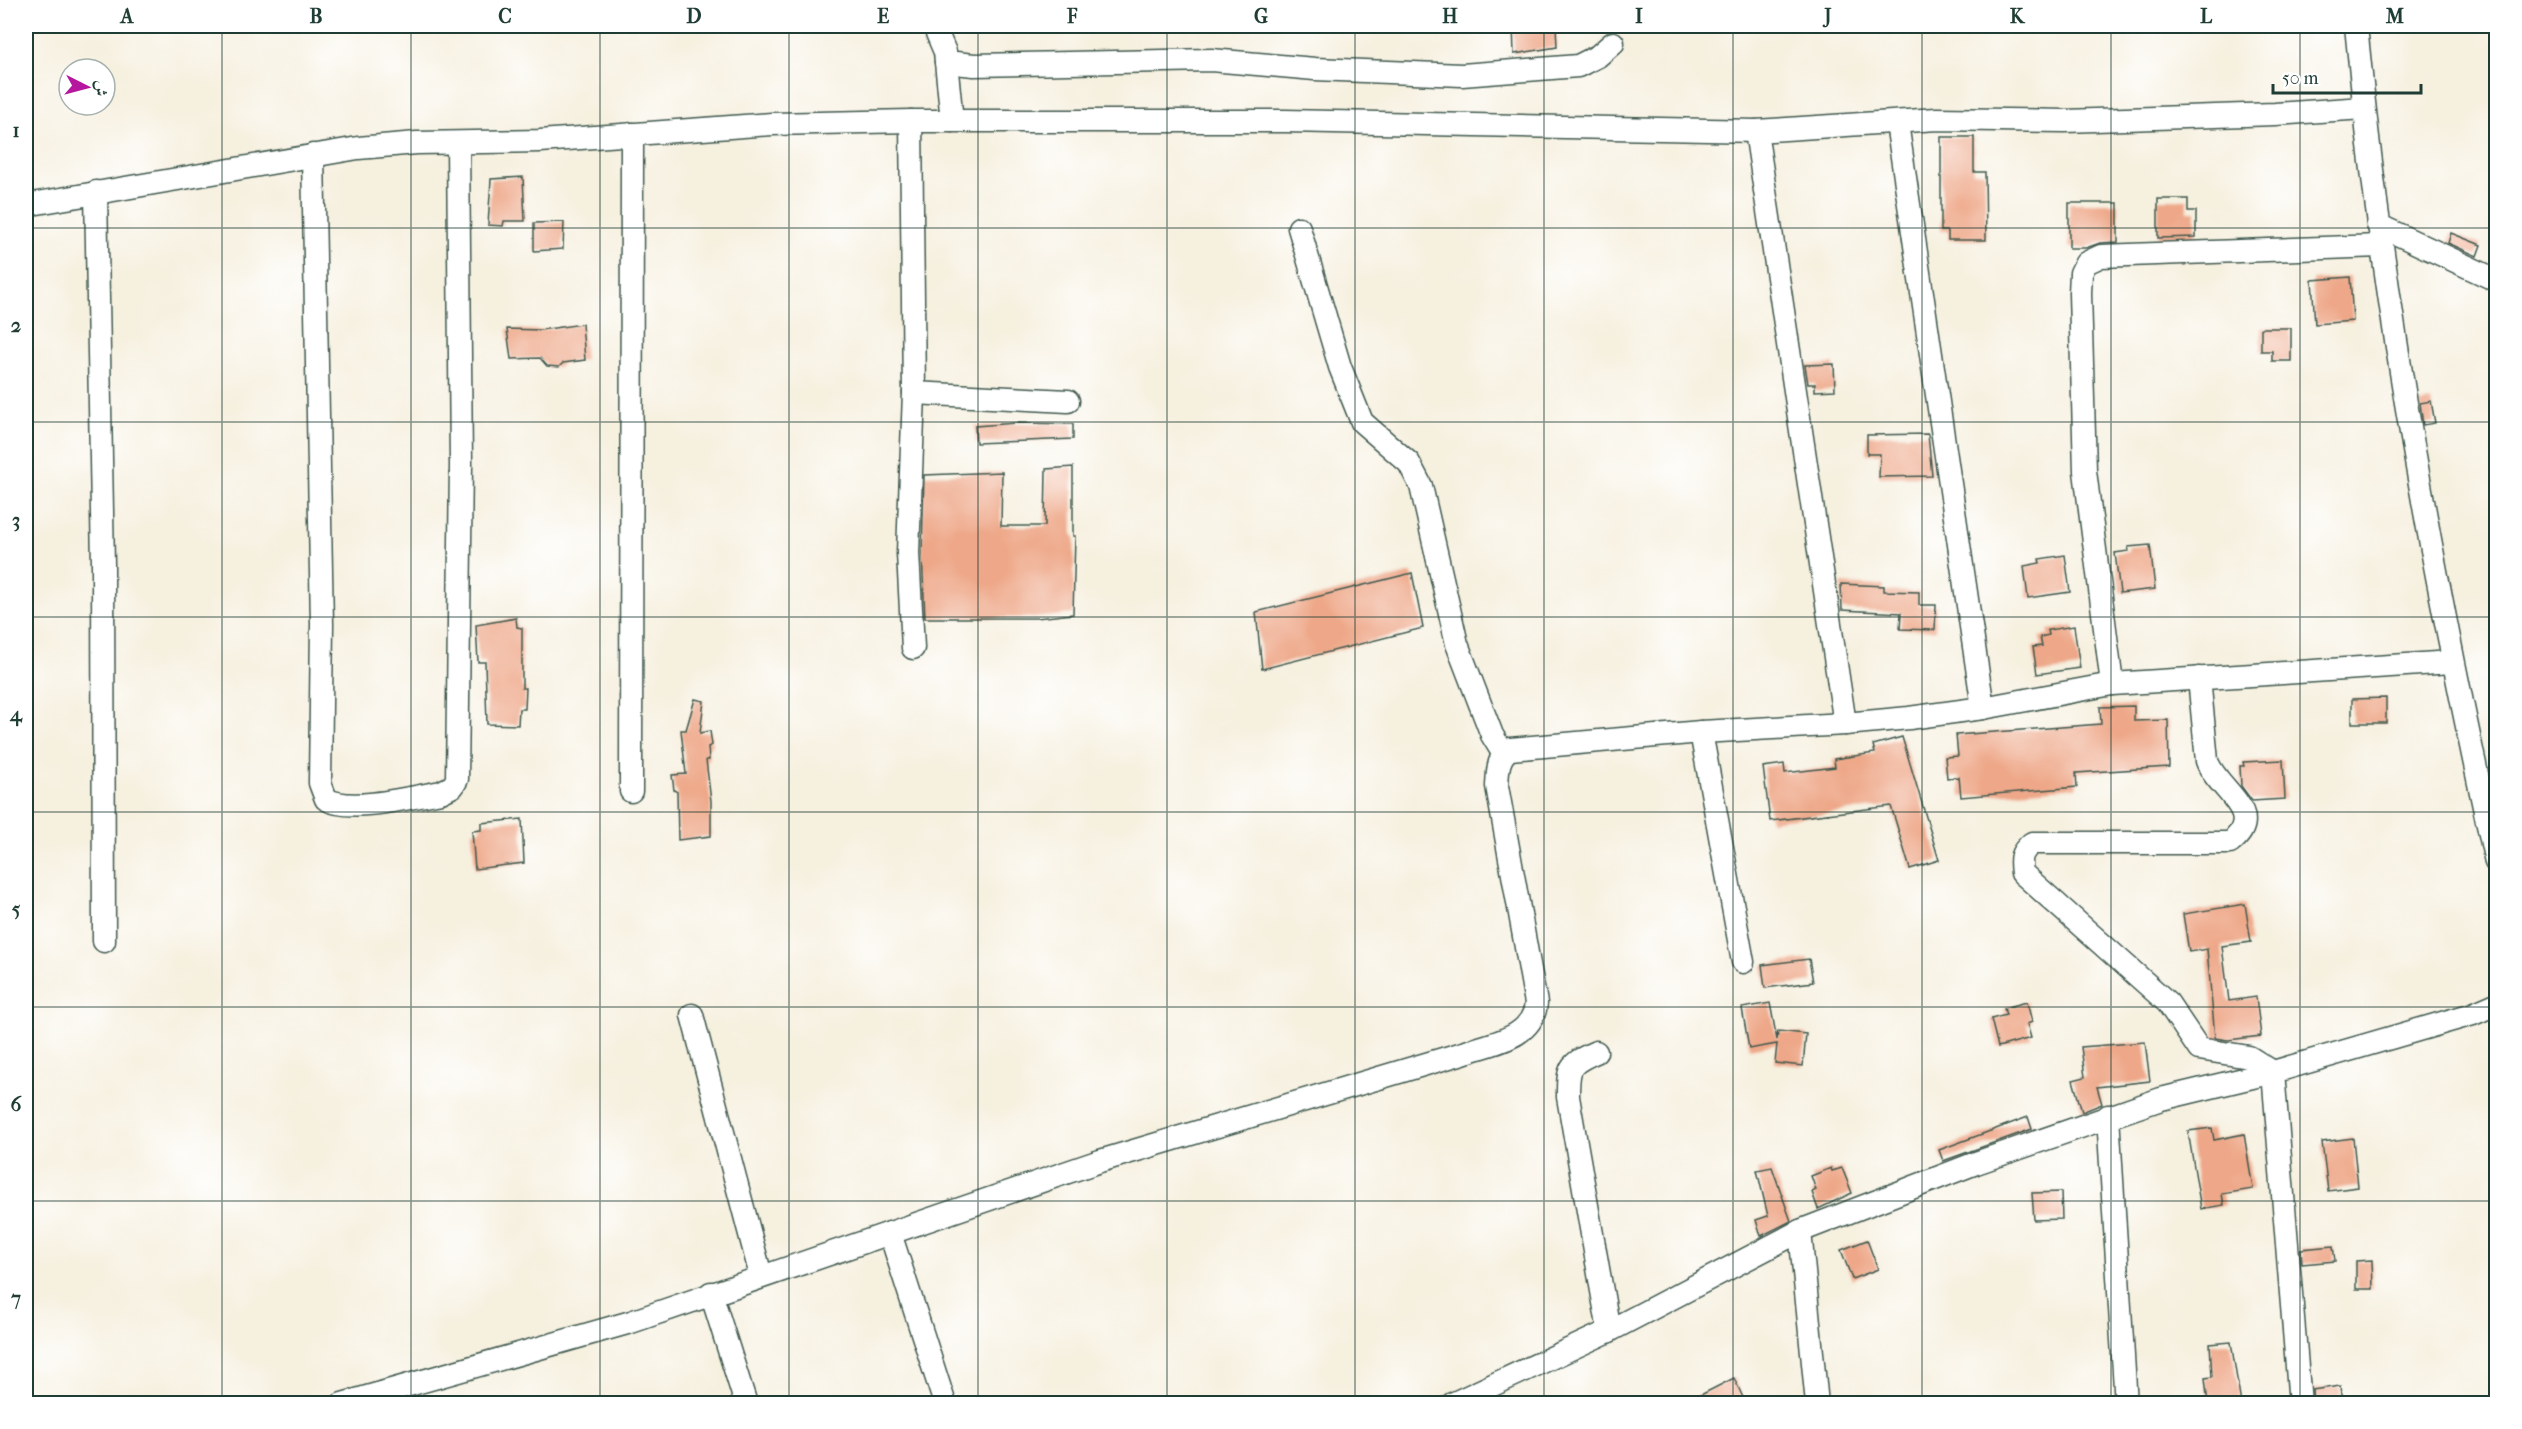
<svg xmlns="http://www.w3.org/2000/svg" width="2522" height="1429" font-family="'IM FELL French Canon',Amiri,serif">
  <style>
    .building { fill: #eea788 }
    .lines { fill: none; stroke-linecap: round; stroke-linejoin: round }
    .street-casing { stroke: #3f584e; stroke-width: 25 }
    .street { stroke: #fff; stroke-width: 22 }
    .grid { fill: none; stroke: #1f3d34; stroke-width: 1.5; stroke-opacity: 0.55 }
    .neatline { fill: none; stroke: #1f3d34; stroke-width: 2 }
    .grid-label { font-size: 20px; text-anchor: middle; font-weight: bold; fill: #1f3d34 }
  </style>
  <rect width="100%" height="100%" fill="#fff"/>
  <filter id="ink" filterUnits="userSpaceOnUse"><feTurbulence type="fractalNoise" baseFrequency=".0167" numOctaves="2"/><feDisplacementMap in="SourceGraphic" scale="12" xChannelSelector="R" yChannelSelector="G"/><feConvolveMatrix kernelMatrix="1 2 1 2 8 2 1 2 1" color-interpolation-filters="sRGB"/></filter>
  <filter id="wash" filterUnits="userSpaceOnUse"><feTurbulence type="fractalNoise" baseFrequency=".008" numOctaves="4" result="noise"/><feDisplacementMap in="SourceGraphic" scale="24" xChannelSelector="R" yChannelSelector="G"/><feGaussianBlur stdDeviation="1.35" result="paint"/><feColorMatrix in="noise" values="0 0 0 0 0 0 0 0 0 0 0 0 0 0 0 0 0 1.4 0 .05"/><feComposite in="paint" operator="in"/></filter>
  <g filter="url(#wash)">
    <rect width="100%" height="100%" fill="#f6f0df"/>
    <g id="blocks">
      <g class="building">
        <polygon points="1513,26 1556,26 1557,47 1514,54"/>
        <polygon points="1941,137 1974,137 1974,172 1985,172 1986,240 1948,240 1948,231 1941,231"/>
        <polygon points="523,177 525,221 504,221 503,226 488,225 491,179"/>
        <polygon points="2158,199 2188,199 2188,211 2196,211 2196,237 2158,238"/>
        <polygon points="2069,203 2118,203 2118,242 2100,243 2086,248 2069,248"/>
        <polygon points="564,222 563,249 534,251 534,223"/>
        <polygon points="2451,233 2481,245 2477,256 2448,243"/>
        <polygon points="2350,277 2353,321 2315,324 2312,280"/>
        <polygon points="582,324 585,360 563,363 559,367 547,366 540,358 511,359 507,329 540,330"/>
        <polygon points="2261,328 2291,328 2291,361 2272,361 2272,351 2261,351"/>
        <polygon points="1834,364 1835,390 1815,391 1815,384 1808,384 1805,365"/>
        <polygon points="2431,401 2435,423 2423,425 2420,403"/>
        <polygon points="1016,423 1073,424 1073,439 976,443 975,426"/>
        <polygon points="1928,434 1932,476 1879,477 1880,454 1867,454 1867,435"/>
        <polygon points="1073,467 1073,536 1075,536 1073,614 1036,618 925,618 922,553 924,475 1002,472 1001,526 1045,526 1046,469"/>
        <polygon points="2150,545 2155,589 2120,593 2115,553 2129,551 2128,547"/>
        <polygon points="2065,555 2070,592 2028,598 2024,566 2040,563 2039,559"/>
        <polygon points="1412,573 1423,628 1262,669 1256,612"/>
        <polygon points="1841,584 1884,586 1884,591 1919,592 1919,605 1936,605 1935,630 1900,629 1901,613 1842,610"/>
        <polygon points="516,618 517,627 522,628 522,688 526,688 525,709 519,709 518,725 487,724 485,662 478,662 476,625"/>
        <polygon points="2074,626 2080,668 2037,674 2033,647 2042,646 2040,637 2049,635 2048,630"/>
        <polygon points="2386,698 2386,723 2352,723 2352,699"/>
        <polygon points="695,699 704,701 700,733 710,731 712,745 708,747 709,760 706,760 711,801 711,836 678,840 677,792 674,790 672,775 686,774 681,730 686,730"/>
        <polygon points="2134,706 2134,721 2168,720 2169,767 2076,773 2077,787 1961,797 1959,777 1947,778 1945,757 1958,756 1956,735 2101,724 2100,707"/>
        <polygon points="1902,737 1939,860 1910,869 1891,806 1770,821 1763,767 1784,764 1785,773 1835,767 1834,759 1875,753 1873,745"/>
        <polygon points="2283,760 2285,799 2252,801 2241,786 2240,766 2244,766 2243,762"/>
        <polygon points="522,819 524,863 475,869 472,831 481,830 481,823"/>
        <polygon points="2245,904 2251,942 2222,946 2229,1001 2256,997 2261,1036 2228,1040 2215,1038 2207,949 2189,952 2183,914"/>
        <polygon points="1809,959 1813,982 1765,988 1762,965"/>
        <polygon points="2027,1002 2032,1022 2027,1024 2031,1038 1998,1047 1991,1019 2006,1015 2004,1008"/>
        <polygon points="1770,1003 1777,1040 1778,1031 1806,1034 1803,1066 1775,1063 1777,1044 1749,1049 1742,1008"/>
        <polygon points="2145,1042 2150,1081 2097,1087 2102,1104 2082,1112 2073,1080 2085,1077 2081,1047"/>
        <polygon points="2028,1117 2032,1129 1943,1161 1939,1150"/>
        <polygon points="2212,1128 2214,1140 2244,1134 2253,1189 2222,1194 2224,1205 2201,1209 2188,1131"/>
        <polygon points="2353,1138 2358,1187 2328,1191 2322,1142"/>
        <polygon points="1772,1167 1791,1221 1761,1236 1756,1220 1768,1216 1757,1170"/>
        <polygon points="1831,1168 1832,1171 1842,1168 1852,1193 1818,1209 1812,1192 1816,1190 1811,1176"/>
        <polygon points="2061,1192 2062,1219 2034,1220 2032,1193"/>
        <polygon points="1867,1240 1878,1269 1852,1279 1841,1250"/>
        <polygon points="2333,1246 2335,1261 2302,1264 2301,1249"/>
        <polygon points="2372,1260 2373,1289 2356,1289 2356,1261"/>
        <polygon points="2231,1342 2241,1404 2208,1404 2205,1378 2212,1377 2210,1344"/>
        <polygon points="1734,1378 1746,1404 1683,1404"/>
        <polygon points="2340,1386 2342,1404 2313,1404 2312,1390"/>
      </g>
    </g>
  </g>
  <g filter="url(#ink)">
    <use href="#blocks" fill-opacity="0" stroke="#3f584e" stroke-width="1.5"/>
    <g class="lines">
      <g class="street-casing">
        <g id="street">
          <polyline points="934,26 945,52 952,121"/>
          <path d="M2356 26C2383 308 2435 585 2496 862"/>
          <polyline points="946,62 974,65 1211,60 1315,69 1462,75 1578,66 1598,56 1613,43"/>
          <polyline points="911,121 914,393 908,553 913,648"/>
          <polyline points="1897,123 1983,708"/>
          <polyline points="1756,131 1845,724"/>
          <path d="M313 155 322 624 320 783 326 799C350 813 414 797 441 792L453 786 457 779 461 465 458 143"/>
          <polyline points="96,192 103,565 104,941"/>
          <polyline points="26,205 358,148 417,143 540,141 772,124 911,121 1285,121 1756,131 1937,119 2065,121 2275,114 2364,108"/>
          <polyline points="2378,225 2496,280"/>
          <polyline points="1299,228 1340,367 1362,422 1409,463 1421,486 1457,644 1492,735 1503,753"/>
          <polyline points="914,393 1068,401"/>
          <path d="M2199 678 2207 761C2217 790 2268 813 2230 843H2032C2020 853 2020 858 2022 873L2168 1003 2199 1049 2249 1057 2273 1072 2300 1404"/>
          <polyline points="2112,684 2085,471 2080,293 2081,273 2086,263 2101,256 2380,246"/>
          <polyline points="1701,732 1743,962"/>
          <polyline points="631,791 632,134"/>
          <polyline points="692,1015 761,1276"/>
          <path d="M1596 1052C1568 1064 1568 1068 1568 1097L1609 1331"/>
          <polyline points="2108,1116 2126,1404"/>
          <polyline points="1800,1231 1817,1404"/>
          <polyline points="890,1233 945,1404"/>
          <polyline points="711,1293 746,1404"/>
          <path d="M342 1404 631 1322 1100 1161 1463 1053C1491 1043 1533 1039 1536 1003L1497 786C1498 772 1497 757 1510 749L1701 732 1845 724 1909 718 1983 708 2112 684 2452 662"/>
          <polyline points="1452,1404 1609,1331 1800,1231 1976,1163 2161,1099 2273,1072 2473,1014 2496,1004"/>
        </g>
      </g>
      <use href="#street" class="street"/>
    </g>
  </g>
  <path class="grid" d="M222 26V1404M411 26V1404M600 26V1404M789 26V1404M978 26V1404M1167 26V1404M1355 26V1404M1544 26V1404M1733 26V1404M1922 26V1404M2111 26V1404M2300 26V1404M26 228H2496M26 422H2496M26 617H2496M26 812H2496M26 1007H2496M26 1201H2496"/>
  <rect width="2522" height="1429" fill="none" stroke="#fff" stroke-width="66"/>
  <g transform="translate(87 87) rotate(96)"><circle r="28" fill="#ffffff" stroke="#a5b1ae" stroke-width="1.5"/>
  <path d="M0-4.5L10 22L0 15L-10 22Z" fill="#b5179e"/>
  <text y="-9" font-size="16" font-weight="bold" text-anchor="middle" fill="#1f3d34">ش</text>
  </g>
  <path d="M2273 84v9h148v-9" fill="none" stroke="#1f3d34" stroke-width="3"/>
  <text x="2282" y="84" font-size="18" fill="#1f3d34" stroke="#ffffff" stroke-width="4.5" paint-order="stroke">50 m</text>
  <rect x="33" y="33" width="2456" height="1363" class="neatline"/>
  <g class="grid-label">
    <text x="127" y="23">A</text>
    <text x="316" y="23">B</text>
    <text x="505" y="23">C</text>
    <text x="694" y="23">D</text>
    <text x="883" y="23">E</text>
    <text x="1072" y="23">F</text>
    <text x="1261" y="23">G</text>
    <text x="1450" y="23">H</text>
    <text x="1639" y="23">I</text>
    <text x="1828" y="23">J</text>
    <text x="2017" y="23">K</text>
    <text x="2206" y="23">L</text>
    <text x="2395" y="23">M</text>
    <text x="16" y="137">1</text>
    <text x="16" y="332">2</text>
    <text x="16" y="527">3</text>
    <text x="16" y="721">4</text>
    <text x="16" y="916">5</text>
    <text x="16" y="1111">6</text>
    <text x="16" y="1305">7</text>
  </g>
</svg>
